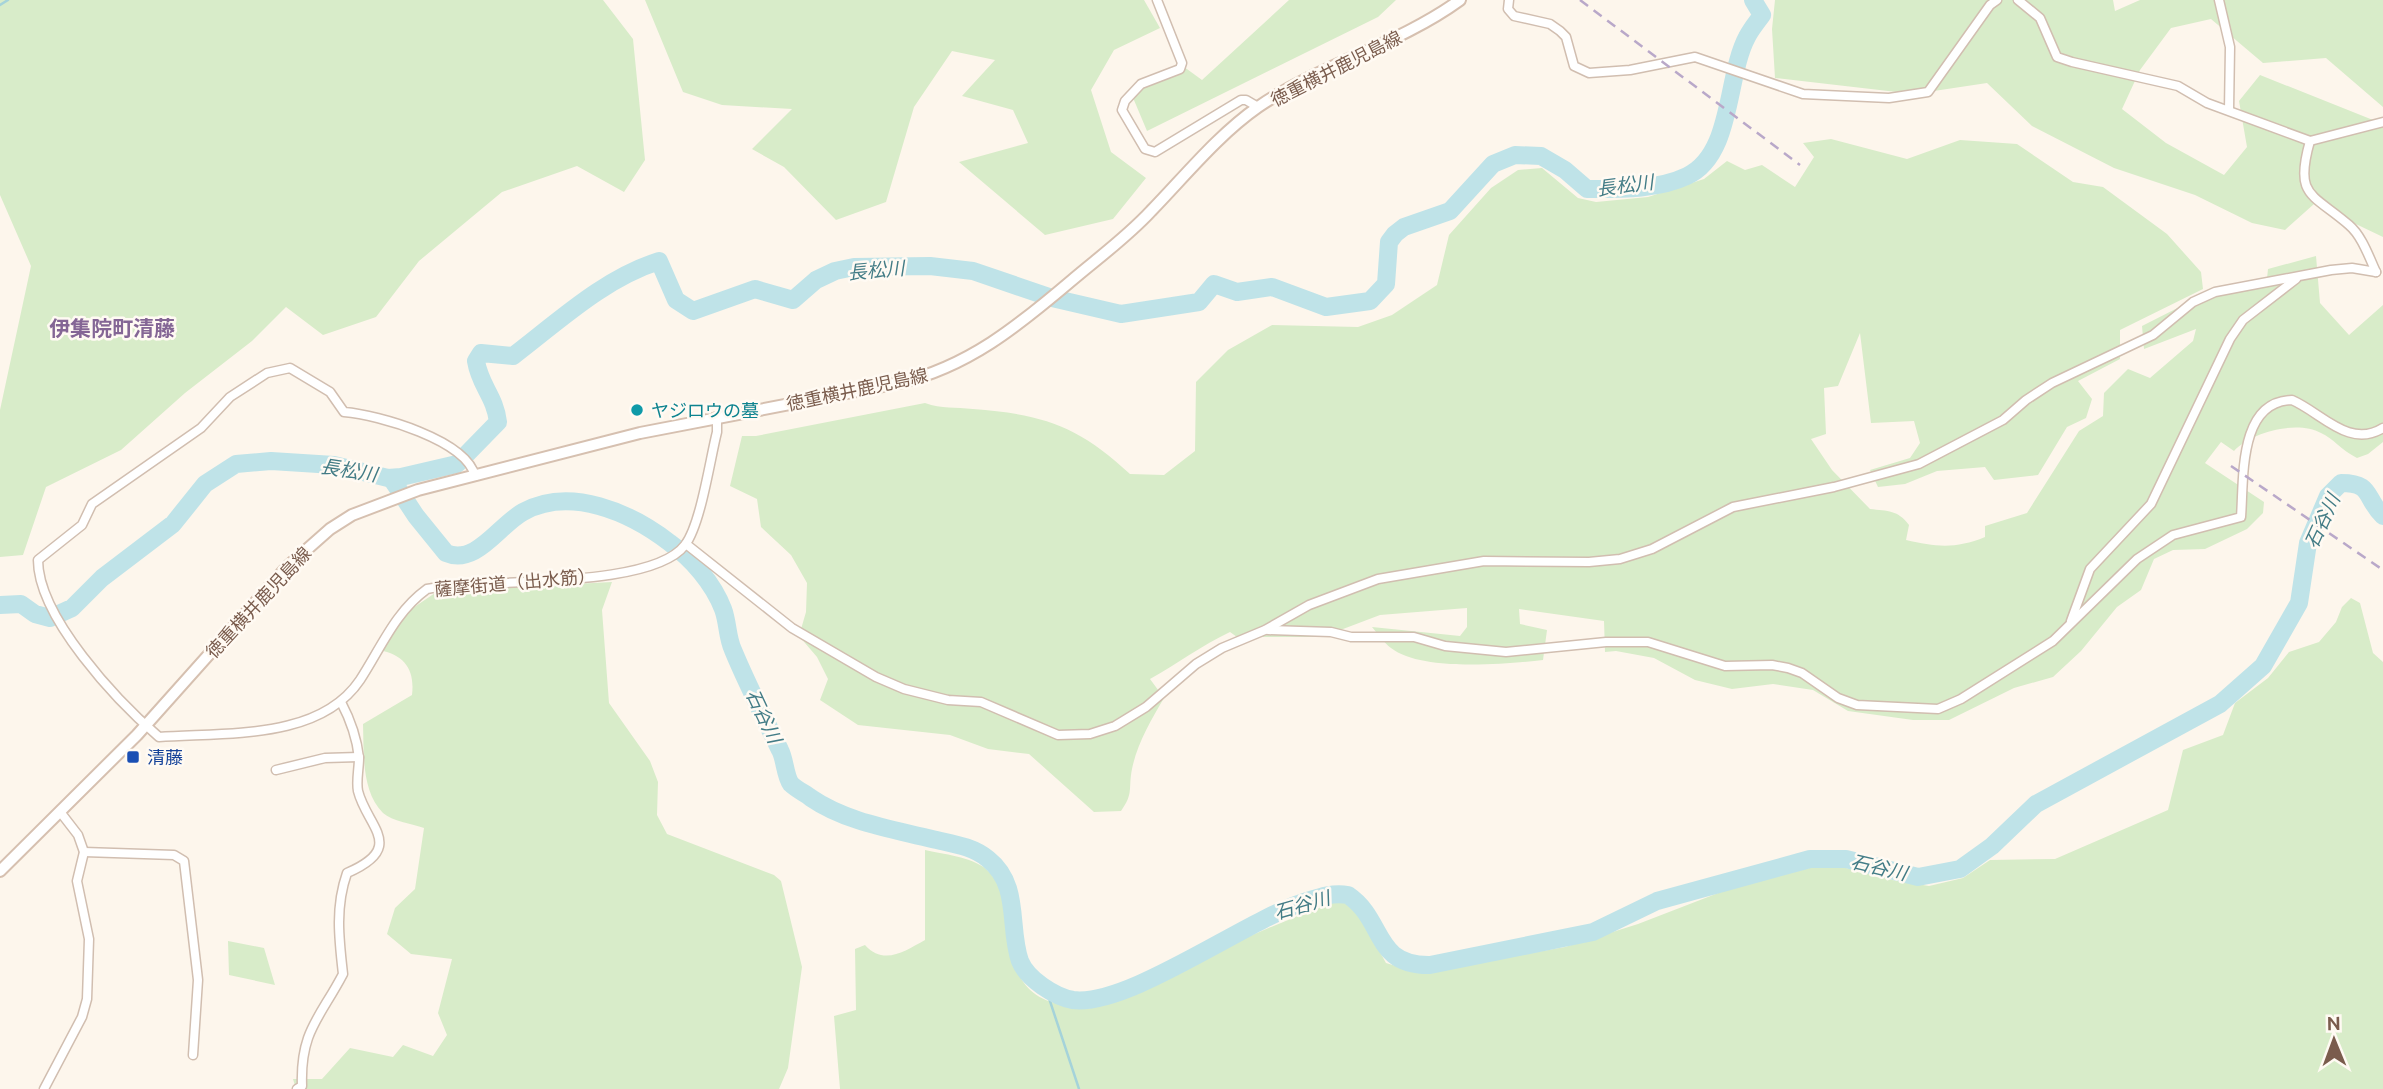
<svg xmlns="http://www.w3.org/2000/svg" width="2383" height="1089" font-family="Ubuntu,'Noto Sans JP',sans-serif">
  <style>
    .green { fill: #d8ecc9 }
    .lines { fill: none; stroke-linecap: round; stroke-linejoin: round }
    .stream { stroke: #a5d3da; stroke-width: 2.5 }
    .river { stroke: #bfe3e8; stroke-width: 18 }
    .minor-casing { stroke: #d1beb0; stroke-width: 11 }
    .secondary-casing { stroke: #d6c0b0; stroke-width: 14 }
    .minor { stroke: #fff; stroke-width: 8 }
    .secondary { stroke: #fff; stroke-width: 10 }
    .rail { stroke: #b9a8c9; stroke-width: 2.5; stroke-dasharray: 10 7; stroke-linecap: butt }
    .culture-dot { fill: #0f9aa8; stroke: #fffaf3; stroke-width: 2.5 }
    .transit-dot { fill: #1a4fb4; stroke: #fffaf3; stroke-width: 2.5 }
    .labels { text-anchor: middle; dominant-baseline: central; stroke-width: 5; stroke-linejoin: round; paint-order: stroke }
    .street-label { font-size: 18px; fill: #7a5c4d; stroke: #fffaf3 }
    .culture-label { font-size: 18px; fill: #0d838f; stroke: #fffaf3; text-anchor: start }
    .transit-label { font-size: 18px; fill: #164399; stroke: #fffaf3; text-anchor: start }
    .water-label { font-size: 19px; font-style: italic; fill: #437c86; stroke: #fffaf3 }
    .quarter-label { font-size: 21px; font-weight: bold; fill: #846695; stroke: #fffaf3 }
  </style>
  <rect width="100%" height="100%" fill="#fdf6ec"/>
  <g class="green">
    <polygon points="0,0 603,0 633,39 645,160 624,192 577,166 502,192 419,261 376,317 323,335 286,307 252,341 185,393 121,450 46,487 23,555 0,557 0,410 31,266 0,195"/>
    <polygon points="645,0 1144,0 1160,28 1114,50 1091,90 1111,152 1146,178 1113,219 1045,235 959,162 1028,143 1013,110 962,96 995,60 952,51 914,107 886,202 836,220 784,167 752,149 792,109 722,105 683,92"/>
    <polygon points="1289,0 1396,0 1378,17 1147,131 1131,93 1180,64 1202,80"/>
    <polygon points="1775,0 2113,0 2115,11 2140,0 2383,0 2383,107 2326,58 2263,63 2211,19 2171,28 2140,70 2122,109 2166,143 2224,175 2247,147 2239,101 2260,75 2383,124 2383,237 2314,204 2285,230 2252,223 2195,195 2114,168 2032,126 1987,83 1914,94 1775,78 1772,29"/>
    <path d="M1831 139 1907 159 1960 140 2017 144 2073 182 2103 187 2167 234 2201 272 2203 289 2120 330V359L2078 381 2092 399 2086 418 2067 427 2038 475 1994 480 1985 467 1937 471 1905 484 1878 487 1870 470 1910 458 1920 443 1914 421 1871 423 1860 333 1838 386 1824 388 1826 434 1811 439 1832 470 1870 509C1888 511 1898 510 1909 525L1906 540C1936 547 1956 549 1985 537V526L2027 513 2079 431 2103 416 2104 393 2128 369 2150 378 2193 341 2196 329 2144 349 2142 326 2213 290 2267 279 2268 269 2316 256 2320 303 2349 335 2383 305V442L2368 454 2357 458C2341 450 2333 438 2321 433 2297 420 2251 432 2234 451L2221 442 2205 463 2264 502 2263 513 2247 529 2205 549 2173 550 2154 559 2141 590 2117 607 2081 651 2053 677 2014 688 1949 720H1913L1848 711 1813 690 1773 684 1732 689 1695 680 1654 658 1616 651 1605 652 1604 621 1519 609 1520 624 1547 630 1543 660C1505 664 1422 672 1391 648 1384 643 1378 634 1372 627L1460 636 1467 627V608L1380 615 1322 637H1237L1230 632C1202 645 1177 664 1150 679L1164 698C1151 720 1137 744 1132 769 1128 789 1134 793 1121 811L1094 812 1029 754 988 749 950 735 858 725 820 700 828 679 817 657 799 636 806 612 807 583 791 555 761 527 757 499 730 486 742 436H756L925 403C942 409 955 407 973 409 1042 414 1079 426 1130 474L1164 475 1195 451 1196 382 1228 350 1272 325 1358 327 1392 315 1437 285 1449 235 1491 188 1518 170 1542 168 1578 198 1596 202 1648 197 1704 179 1727 161 1745 170 1762 165 1795 187 1814 157 1803 143Z"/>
    <path d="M612 582 602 610 609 703 650 761 658 782 657 815 667 834 774 875 781 881 802 967 788 1068 779 1089H296L293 1079H322L350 1048 393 1057 403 1045 433 1056 447 1035 438 1013 452 959 411 954 387 934 395 908 415 889 424 828C412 824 392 821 383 813 361 791 364 752 363 724L412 695C415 670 405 655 379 650L410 610 438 591Z"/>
    <path d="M2351 598 2360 603 2373 653 2383 662V1089H840L834 1016 856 1010 855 949 865 945C884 966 905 951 925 940V850C942 854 972 857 986 869 1025 902 987 990 1060 1004 1069 1005 1082 1010 1091 1008 1133 999 1170 975 1208 956 1248 936 1289 919 1331 903H1345L1359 915 1386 963 1419 973 1565 947 1638 924 1726 890 1813 867H1842L1892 880 1929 886 1963 878 1990 860 2055 859 2168 810 2183 750 2223 735 2235 703 2268 678 2289 652 2319 642 2336 622 2342 607Z"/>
    <polygon points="228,941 264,948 275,985 229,975"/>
  </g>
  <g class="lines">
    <g class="stream">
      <polyline points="0,5 8,0"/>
      <polyline points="1046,989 1079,1089"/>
    </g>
    <g class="river">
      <path d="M391 478 416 516 446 553C476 566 499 525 523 512 570 486 630 512 670 543 692 559 713 583 723 609 728 622 727 637 733 650 747 684 764 717 780 750 785 759 785 776 791 784 796 789 806 794 811 798 846 822 892 829 932 839 953 844 972 846 988 859 1021 885 1008 927 1020 961 1027 979 1055 997 1073 1000 1127 1007 1242 923 1301 903 1317 898 1331 892 1348 895 1385 920 1373 966 1430 965L1593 932 1657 901 1810 859H1846L1918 877 1960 869 1992 846 2036 804 2220 704 2263 666 2299 603 2308 543 2328 496 2341 483C2373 483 2364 497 2383 516"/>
      <path d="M0 605 21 604 35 614 50 618 72 608 102 578 173 524 205 484 236 464 271 461 334 465 388 478 401 477 457 464 498 422C495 396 480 386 476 361L481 353 513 356C559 321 603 279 659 261L676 300 693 311 755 289 793 300 816 280 835 271 854 267 930 266 973 271 1052 298 1121 314 1199 302 1214 284 1237 292 1272 287 1326 307 1370 301 1386 284 1389 242 1395 234 1404 227 1450 211 1493 164 1515 155 1541 156 1565 170 1587 189C1618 189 1658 190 1687 176 1733 155 1726 76 1747 37 1751 29 1757 22 1762 15L1753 0"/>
    </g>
    <g class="minor-casing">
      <g id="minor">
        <polyline points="1157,0 1182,63 1180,69 1141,84 1125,101 1122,110 1145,149 1155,152 1241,100 1246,100 1258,107"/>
        <polyline points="1509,0 1508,9 1514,16 1550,24 1560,31 1566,37 1574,66 1589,73 1630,70 1695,57 1803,94 1889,98 1928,92 1990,5 1997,0"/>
        <polyline points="2018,0 2040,18 2057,57 2072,62 2178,86 2207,103 2310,141 2383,122"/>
        <polyline points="2219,0 2230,47 2229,110"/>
        <path d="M2310 141C2294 197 2312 193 2349 225 2362 236 2369 257 2376 272"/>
        <path d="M475 476C466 440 379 415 344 412L330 392 290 368 267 373 230 397 201 428 92 504 82 525 38 560C38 617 117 701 159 737 224 732 319 741 360 680 381 648 395 612 427 589 483 578 651 590 685 545 701 524 710 459 717 432V416"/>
        <polyline points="686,544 792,628 876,677 904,689 948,700 981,702 1058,735 1090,734 1115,726 1146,707 1196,664 1222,648 1265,630 1309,605 1378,579 1484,561 1589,562 1620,559 1652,549 1733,507 1834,487 1919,464 2003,420 2026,400 2052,383 2153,335 2193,302 2215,292 2331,270 2352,268 2376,272"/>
        <polyline points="2071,621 2090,569 2151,504 2230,339 2243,320 2296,279"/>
        <path d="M1268 630 1331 632 1351 637H1414L1445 646 1506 652 1606 642H1648L1725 666 1772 665 1788 668 1802 673 1838 698 1857 705 1938 709 1961 699 2053 641 2137 559 2173 535 2241 517C2244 479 2238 401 2292 400 2322 413 2349 449 2383 428"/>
        <polyline points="276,770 325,758 359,757"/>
        <polyline points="84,852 174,855 184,861 198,980 193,1055"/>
        <polyline points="44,1089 82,1017 87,999 89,939 77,881 84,852 78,835 61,813"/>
        <path d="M297 1089 302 1086C300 1031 320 1018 343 974 339 939 335 907 347 873 407 847 367 827 358 791 356 781 359 769 359 758 357 739 350 719 341 702"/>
      </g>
    </g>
    <g class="secondary-casing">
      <path id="secondary" d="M0 871 137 735 287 567 330 529 352 515 418 490 640 433 899 383C968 367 1018 326 1071 281 1098 258 1127 237 1151 211 1185 176 1218 135 1258 107 1321 64 1398 45 1460 0"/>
    </g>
    <use href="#minor" class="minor"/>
    <use href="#secondary" class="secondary"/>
    <g class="rail">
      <polyline points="1580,0 1800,165"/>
      <polyline points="2231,466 2383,570"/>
    </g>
  </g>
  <circle class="culture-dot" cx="637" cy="410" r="7"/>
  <rect class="transit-dot" x="126" y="750" width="14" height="14" rx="3.5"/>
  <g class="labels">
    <g class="street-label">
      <text transform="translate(1336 68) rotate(-27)">徳重横井鹿児島線</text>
      <text transform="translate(857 389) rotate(-12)">徳重横井鹿児島線</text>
      <text transform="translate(515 582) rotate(-5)">薩摩街道（出水筋）</text>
      <text transform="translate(258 602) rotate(-47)">徳重横井鹿児島線</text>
    </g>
    <g class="culture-label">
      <text x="651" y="410">ヤジロウの墓</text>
    </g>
    <g class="transit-label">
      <text x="147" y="757">清藤</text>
    </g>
    <g class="water-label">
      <text transform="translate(1625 185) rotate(-7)">長松川</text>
      <text transform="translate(876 270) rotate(-5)">長松川</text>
      <text transform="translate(349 470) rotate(9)">長松川</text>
      <text transform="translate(2322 521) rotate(-65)">石谷川</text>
      <text transform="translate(764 716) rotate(65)">石谷川</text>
      <text transform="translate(1879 867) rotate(13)">石谷川</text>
      <text transform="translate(1302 905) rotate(-16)">石谷川</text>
    </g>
    <g class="quarter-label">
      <text x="112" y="328">伊集院町清藤</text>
    </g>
  </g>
  <g transform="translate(2334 1040) rotate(359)" stroke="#fffaf3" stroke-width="5" paint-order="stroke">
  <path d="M0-5L12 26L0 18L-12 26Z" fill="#7a5c4d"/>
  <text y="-10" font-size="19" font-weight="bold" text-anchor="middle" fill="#7a5c4d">N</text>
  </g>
</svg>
